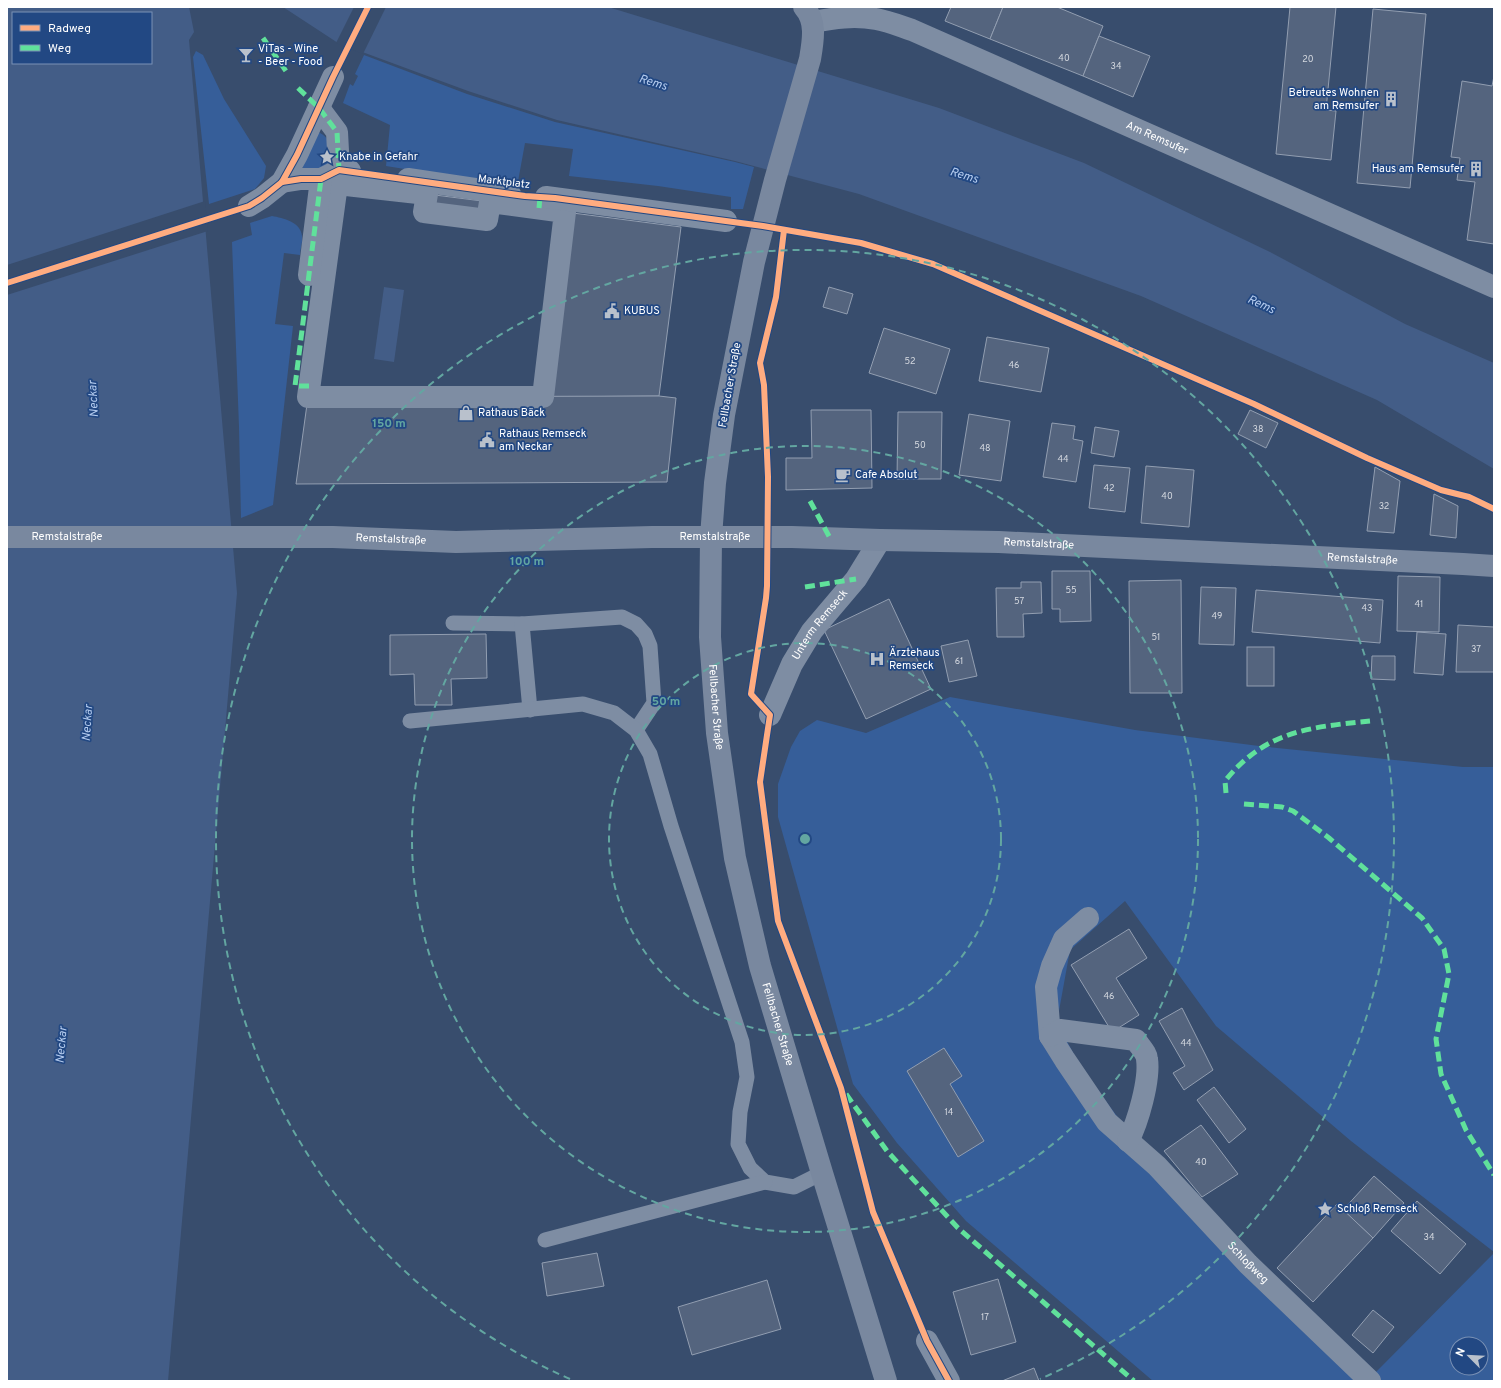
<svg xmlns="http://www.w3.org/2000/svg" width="1501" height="1388" font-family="Overpass,sans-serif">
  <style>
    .green { fill: #365e99; fill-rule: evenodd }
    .water { fill: #435d87; fill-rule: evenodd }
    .pier { fill: #384d6d }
    .building { fill: #54647e; stroke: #929eb1 }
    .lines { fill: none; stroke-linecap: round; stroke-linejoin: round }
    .service { stroke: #7e8da3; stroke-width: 15 }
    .pedestrian { stroke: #7e8da3; stroke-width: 22 }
    .minor { stroke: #7e8da3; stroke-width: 22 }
    .secondary { stroke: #79889f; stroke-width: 22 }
    .quiet { stroke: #60e19b; stroke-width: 5; stroke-dasharray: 10 5; stroke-linecap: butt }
    .cycleway-casing { stroke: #224883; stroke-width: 8 }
    .cycleway { stroke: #ffac80; stroke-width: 6 }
    .ring { fill: none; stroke: #63a6a1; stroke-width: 2; stroke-dasharray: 7 5 }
    .labels { text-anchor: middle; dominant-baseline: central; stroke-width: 3.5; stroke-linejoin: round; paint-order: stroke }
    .number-label { font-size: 9px; fill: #d4d8df }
    .poi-label { font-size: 11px; fill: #fff; stroke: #224883; text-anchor: start }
    .street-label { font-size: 11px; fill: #fff; stroke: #224883 }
    .water-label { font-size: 12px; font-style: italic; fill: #b6cdf0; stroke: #224883 }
    .centre { fill: #63a6a1; stroke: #224883; stroke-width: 2 }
    .ring-label { font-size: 12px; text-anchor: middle; font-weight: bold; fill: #63a6a1; stroke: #224883; stroke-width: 3.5; stroke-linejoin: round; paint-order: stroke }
  </style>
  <rect width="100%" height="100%" fill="#384d6d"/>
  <g class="green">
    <polygon points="196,51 203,55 224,99 266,166 264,178 255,189 209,204 193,57"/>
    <polygon points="364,55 467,94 555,122 735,162 754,167 743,209 731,209 731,197 658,186 569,176 573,149 525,143 517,187 386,166 390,125 343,103 350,84 353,86 358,76 355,74"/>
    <path d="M318 132C332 138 331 150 332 163L317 170 303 168 301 165Z"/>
    <path d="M272 216C283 218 301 222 302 236 303 242 300 249 300 255L284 253 275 324 293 326 273 505 241 518 239 427 232 242 252 235 250 223Z"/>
    <path d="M950 697 1135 730 1259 746 1463 767H1494V1252L1351 1141 1216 1026 1125 901 1070 950 1057 1022 1080 1066 1122 1123 1197 1201 1376 1372 1494 1253V1381H1153L966 1221 897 1143 853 1084 778 817V784L791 747 800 731 817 720 866 733ZM1457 1344H1481V1368H1457Z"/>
  </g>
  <g class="water">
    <path d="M7 7H189L194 32 189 40 237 593 168 1381H7ZM13 13H151V63H13Z"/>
    <polygon points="283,7 608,7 939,108 1084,163 1270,252 1405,324 1494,363 1494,469 1377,400 1141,296 859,194 735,161 557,120 468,91 338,43"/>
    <polygon points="384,287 404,290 394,362 374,359"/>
  </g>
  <g class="pier">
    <polygon points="354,7 386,7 363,54 336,43"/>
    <polygon points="205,201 208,231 7,295 7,265"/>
  </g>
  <g class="building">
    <polygon points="951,7 1003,7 990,39 945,21"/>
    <polygon points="1003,7 1057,7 1103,26 1083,76 990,39"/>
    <polygon points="1290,7 1336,7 1326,110 1336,111 1331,160 1276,154"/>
    <polygon points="1373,9 1426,14 1410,188 1357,183"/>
    <polygon points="1099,36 1150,56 1133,97 1083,76"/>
    <polygon points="1494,76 1494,244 1467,240 1475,182 1457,180 1460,158 1451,157 1462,81 1492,86"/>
    <polygon points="427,194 490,202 487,220 424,212"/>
    <polygon points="565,212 681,227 659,396 543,397"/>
    <polygon points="829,287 853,294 847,314 823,307"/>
    <polygon points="884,328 950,349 936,394 869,373"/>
    <polygon points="987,337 1049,348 1041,392 979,381"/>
    <polygon points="659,396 676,398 667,482 296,484 308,397"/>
    <polygon points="811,410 871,410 872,488 786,490 786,458 812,458"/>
    <polygon points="1250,410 1278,423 1266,448 1238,434"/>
    <polygon points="898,412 942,412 941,479 897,479"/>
    <polygon points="969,414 1010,421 1001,481 959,475"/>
    <polygon points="1052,423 1075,426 1073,439 1083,441 1076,482 1043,477"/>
    <polygon points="1095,427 1119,431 1114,457 1091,453"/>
    <polygon points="1094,465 1130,468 1125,512 1089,508"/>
    <polygon points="1146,466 1194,470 1189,527 1141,523"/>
    <polygon points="1375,467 1400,481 1394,533 1367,531"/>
    <polygon points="1434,494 1458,506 1456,538 1430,535"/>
    <polygon points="1052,571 1090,571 1091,621 1060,622 1060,609 1052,609"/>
    <polygon points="1398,576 1440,577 1439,632 1397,631"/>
    <polygon points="1181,580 1182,693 1130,693 1129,581"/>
    <polygon points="1021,582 1041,582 1042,613 1023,614 1024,637 997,637 996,588 1021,588"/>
    <polygon points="1201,587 1236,588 1234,645 1199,644"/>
    <polygon points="1256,590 1383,600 1380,643 1252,632"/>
    <polygon points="889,599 931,689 866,719 824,630"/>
    <polygon points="1458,625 1494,627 1494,672 1456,672"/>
    <polygon points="1417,632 1446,634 1443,675 1414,673"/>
    <polygon points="486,634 487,678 451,679 452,705 415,705 414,674 390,675 390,635"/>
    <polygon points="968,640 977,676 949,682 941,646"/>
    <rect x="1247" y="647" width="27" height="39"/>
    <polygon points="1372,656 1395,656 1395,680 1371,679"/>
    <polygon points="1129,929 1147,958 1116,978 1139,1015 1112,1032 1071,965"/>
    <polygon points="1182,1008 1213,1070 1184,1090 1173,1073 1185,1066 1159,1021"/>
    <polygon points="944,1048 962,1076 950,1084 984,1141 958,1157 907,1071"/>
    <polygon points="1214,1087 1246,1129 1229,1143 1197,1100"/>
    <polygon points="1201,1125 1238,1174 1202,1197 1164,1151"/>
    <polygon points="1374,1176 1404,1203 1373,1238 1343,1210"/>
    <polygon points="1417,1201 1466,1244 1440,1274 1391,1231"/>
    <polygon points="1337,1204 1373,1238 1313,1302 1277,1268"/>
    <polygon points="597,1253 604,1286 547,1296 542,1263"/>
    <polygon points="998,1279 1016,1342 971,1355 953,1292"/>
    <polygon points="767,1280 781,1329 692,1355 678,1307"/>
    <polygon points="1373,1310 1394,1327 1373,1353 1352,1335"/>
    <polygon points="1034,1368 1039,1381 1002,1381"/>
  </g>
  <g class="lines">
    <g class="service">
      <polyline points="453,623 522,624"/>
      <polyline points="530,710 522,624 622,617 636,624 645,634 650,646 654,703 636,730"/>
      <polyline points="410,721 583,704 614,713 636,730 650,754 671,826 742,1042 747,1077 740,1112 738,1144 750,1168 765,1182 794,1187 822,1173"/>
      <polyline points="545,1240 765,1182"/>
    </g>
    <g class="pedestrian">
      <polyline points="319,108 337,132 339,170"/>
      <polyline points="408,179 510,194"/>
      <polyline points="282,182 301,179 321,179 339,170 350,171"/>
      <polygon points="337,184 427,194 424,212 487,220 490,202 565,212 543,397 308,397"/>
      <polyline points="546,197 726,221"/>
      <polyline points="249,206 262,198 282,182 297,155 333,77"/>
      <polyline points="309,275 321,179"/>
    </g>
    <g class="minor">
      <path id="s1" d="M813 22C834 18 854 15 876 19 888 21 900 26 912 30L1494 287"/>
      <path id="s2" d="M770 715 792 664 812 631 856 579 880 540"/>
      <path id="s3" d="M1088 918 1064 939 1052 966 1046 987 1050 1036 1065 1060 1107 1122 1157 1166 1248 1264 1370 1381"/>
      <path d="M1050 1036 1060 1030 1136 1040C1139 1046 1147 1053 1147 1059 1150 1080 1138 1122 1128 1141"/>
      <polyline points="927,1341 949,1381"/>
    </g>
    <g class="secondary">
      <path id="s4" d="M804 7C817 21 813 41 810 59L775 180 754 262 724 415 715 483 711 537 710 637 717 733 735 858 760 966 822 1173 886 1381"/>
      <path id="s5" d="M7 537H333L456 542 652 537H792L880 540 999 542 1463 564 1494 566"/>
    </g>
    <g class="quiet">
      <polyline points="263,38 288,74"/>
      <polyline points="298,88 319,108 337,132 339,170"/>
      <polyline points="539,208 540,197"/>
      <polyline points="309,386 295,386 321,179"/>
      <polyline points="810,501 830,538"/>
      <polyline points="805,587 856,579"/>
      <path d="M1226 793 1225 781C1265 731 1310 727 1370 721"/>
      <polyline points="1244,804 1282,807 1293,811 1329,838 1422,918 1444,949 1449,974 1436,1039 1441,1074 1466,1130 1494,1175"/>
      <polyline points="846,1094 887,1151 958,1228 1134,1381"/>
    </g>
    <g class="cycleway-casing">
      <g id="cycleway">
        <polyline points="282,182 301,179 321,179 339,170 525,196 555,198 763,226 861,243 933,264 1254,404 1367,458 1441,490 1469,497 1494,509"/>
        <polyline points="784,230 776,297 760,363 764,385 768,477 767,586 766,598 751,694 770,715 760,782 778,921 841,1088 873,1212 927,1341 949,1381"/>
        <polyline points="7,283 249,206 262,198 282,182 297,155 333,77 368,7"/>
      </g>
    </g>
    <use href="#cycleway" class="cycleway"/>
  </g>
  <g class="ring">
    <circle cx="805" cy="839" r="196"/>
    <circle cx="805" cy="839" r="393"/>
    <path d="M570 1379A589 589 0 1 1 1040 1379"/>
  </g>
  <defs>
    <g id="bar-bare" transform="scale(1.2)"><path d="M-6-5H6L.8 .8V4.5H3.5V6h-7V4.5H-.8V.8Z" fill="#b9c1cc" stroke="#224883" stroke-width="2.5" paint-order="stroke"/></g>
    <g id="building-bare" transform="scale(1.2)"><path d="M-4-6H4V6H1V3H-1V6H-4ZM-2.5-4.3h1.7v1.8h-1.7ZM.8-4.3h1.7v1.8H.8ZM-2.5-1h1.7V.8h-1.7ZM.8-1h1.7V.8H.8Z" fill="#b9c1cc" stroke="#224883" stroke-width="2.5" paint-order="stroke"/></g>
    <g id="sight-bare" transform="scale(1.2)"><path d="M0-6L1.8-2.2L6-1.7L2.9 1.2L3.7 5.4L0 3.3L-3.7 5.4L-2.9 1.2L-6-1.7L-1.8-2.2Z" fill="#b9c1cc" stroke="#224883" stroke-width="2.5" paint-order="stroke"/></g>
    <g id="civic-bare" transform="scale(1.2)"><path d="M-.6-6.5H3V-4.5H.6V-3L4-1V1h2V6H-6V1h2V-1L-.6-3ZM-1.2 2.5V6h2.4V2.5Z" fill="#b9c1cc" stroke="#224883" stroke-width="2.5" paint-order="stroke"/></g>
    <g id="shop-bare" transform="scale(1.2)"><path d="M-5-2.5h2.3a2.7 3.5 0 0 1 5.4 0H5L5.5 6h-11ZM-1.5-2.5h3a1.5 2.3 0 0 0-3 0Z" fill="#b9c1cc" stroke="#224883" stroke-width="2.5" paint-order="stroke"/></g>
    <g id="cafe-bare" transform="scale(1.2)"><path d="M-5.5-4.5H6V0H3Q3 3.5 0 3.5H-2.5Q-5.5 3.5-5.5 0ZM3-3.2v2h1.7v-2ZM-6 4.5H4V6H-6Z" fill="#b9c1cc" stroke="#224883" stroke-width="2.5" paint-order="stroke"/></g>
    <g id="hospital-bare" transform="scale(1.2)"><path d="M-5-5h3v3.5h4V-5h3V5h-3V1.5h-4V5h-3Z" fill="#b9c1cc" stroke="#224883" stroke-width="2.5" paint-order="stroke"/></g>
  </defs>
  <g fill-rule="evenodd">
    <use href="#bar-bare" x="246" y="55"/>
    <use href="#building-bare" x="1391" y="99"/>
    <use href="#sight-bare" x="327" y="157"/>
    <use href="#building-bare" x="1476" y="169"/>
    <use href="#civic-bare" x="612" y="311"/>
    <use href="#shop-bare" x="466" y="413"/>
    <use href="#civic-bare" x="487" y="440"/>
    <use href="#cafe-bare" x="843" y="475"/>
    <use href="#hospital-bare" x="877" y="659"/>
    <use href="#sight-bare" x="1325" y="1209"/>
  </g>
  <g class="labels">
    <g class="number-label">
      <text x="1064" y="58">40</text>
      <text x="1308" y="59">20</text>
      <text x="1116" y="66">34</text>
      <text x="910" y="361">52</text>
      <text x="1014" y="365">46</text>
      <text x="1258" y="429">38</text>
      <text x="920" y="445">50</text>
      <text x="985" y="448">48</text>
      <text x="1063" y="459">44</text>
      <text x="1109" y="488">42</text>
      <text x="1167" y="496">40</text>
      <text x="1384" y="506">32</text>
      <text x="1071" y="590">55</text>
      <text x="1019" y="601">57</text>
      <text x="1419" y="604">41</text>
      <text x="1367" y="608">43</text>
      <text x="1217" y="616">49</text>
      <text x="1156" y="637">51</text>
      <text x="1476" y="649">37</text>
      <text x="959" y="661">61</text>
      <text x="1109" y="996">46</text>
      <text x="1186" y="1043">44</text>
      <text x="949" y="1112">14</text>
      <text x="1201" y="1162">40</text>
      <text x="1429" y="1237">34</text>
      <text x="985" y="1317">17</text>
    </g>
    <g class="poi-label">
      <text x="258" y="49">ViTas - Wine<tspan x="258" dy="13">- Beer - Food</tspan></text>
      <text x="1379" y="93" text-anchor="end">Betreutes Wohnen<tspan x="1379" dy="13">am Remsufer</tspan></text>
      <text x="339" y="157">Knabe in Gefahr</text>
      <text x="1464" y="169" text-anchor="end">Haus am Remsufer</text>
      <text x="624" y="311">KUBUS</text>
      <text x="478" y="413">Rathaus Bäck</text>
      <text x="499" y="434">Rathaus Remseck<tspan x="499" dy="13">am Neckar</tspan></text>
      <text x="855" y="475">Cafe Absolut</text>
      <text x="889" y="653">Ärztehaus<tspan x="889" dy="13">Remseck</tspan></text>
      <text x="1337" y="1209">Schloß Remseck</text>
    </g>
    <g class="street-label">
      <text stroke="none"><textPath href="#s1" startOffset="369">Am Remsufer</textPath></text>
      <text transform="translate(504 182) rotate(7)">Marktplatz</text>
      <text transform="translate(730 385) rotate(-80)">Fellbacher Straße</text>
      <text stroke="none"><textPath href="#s5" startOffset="60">Remstalstraße</textPath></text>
      <text stroke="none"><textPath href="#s5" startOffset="708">Remstalstraße</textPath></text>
      <text stroke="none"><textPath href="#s5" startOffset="384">Remstalstraße</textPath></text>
      <text stroke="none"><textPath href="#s5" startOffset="1032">Remstalstraße</textPath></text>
      <text stroke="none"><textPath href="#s5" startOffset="1356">Remstalstraße</textPath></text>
      <text stroke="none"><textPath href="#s2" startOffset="104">Unterm Remseck</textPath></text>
      <text stroke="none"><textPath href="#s4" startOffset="714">Fellbacher Straße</textPath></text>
      <text stroke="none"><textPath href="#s4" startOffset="1038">Fellbacher Straße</textPath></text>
      <text stroke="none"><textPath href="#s3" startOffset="435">Schloßweg</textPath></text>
    </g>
    <g class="water-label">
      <text transform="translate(653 83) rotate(17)">Rems</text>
      <text transform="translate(964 176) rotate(17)">Rems</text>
      <text transform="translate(1261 305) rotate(25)">Rems</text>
      <text transform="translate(94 399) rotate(-93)">Neckar</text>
      <text transform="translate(88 723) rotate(-86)">Neckar</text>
      <text transform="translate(62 1045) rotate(-85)">Neckar</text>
    </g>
  </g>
  <circle cx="805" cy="839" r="6" class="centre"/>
  <g class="ring-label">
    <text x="389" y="427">150 m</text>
    <text x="527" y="565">100 m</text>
    <text x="666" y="705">50 m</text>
  </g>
  <rect width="1501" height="1388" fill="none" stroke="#ffffff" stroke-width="16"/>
  <rect x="12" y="12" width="140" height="52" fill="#224883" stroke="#7a91b5"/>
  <rect x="20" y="25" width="20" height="6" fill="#ffac80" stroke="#7a91b5"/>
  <text x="48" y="32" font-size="12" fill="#ffffff">Radweg</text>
  <rect x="20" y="45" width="20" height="6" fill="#60e19b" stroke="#7a91b5"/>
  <text x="48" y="52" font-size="12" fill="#ffffff">Weg</text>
  <g transform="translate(1469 1356) rotate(294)"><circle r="19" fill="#224883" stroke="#7a91b5"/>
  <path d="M0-3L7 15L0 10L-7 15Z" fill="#b9c1cc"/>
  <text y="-6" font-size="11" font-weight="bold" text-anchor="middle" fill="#ffffff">N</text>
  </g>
</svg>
